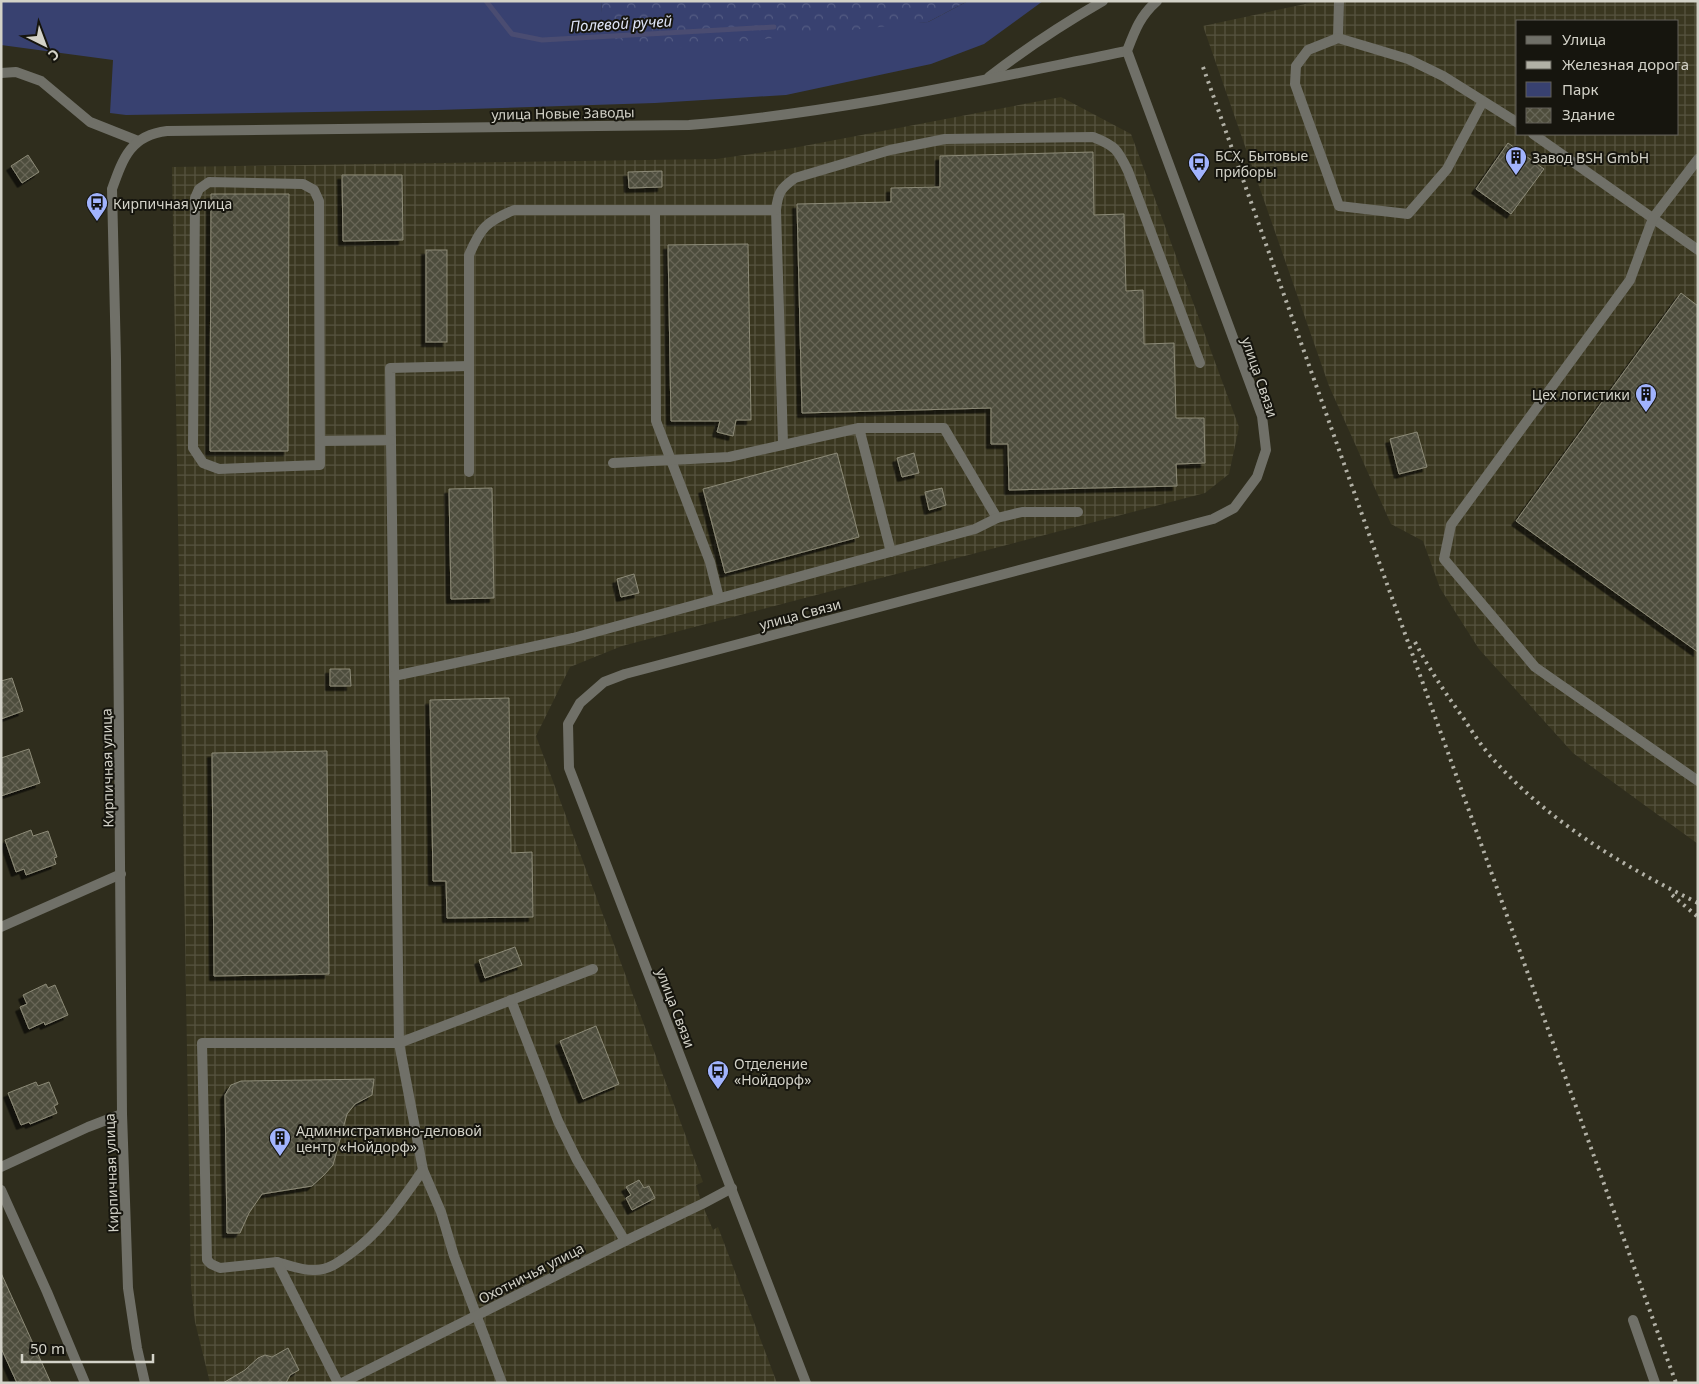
<svg xmlns="http://www.w3.org/2000/svg" width="1699" height="1384" font-family="'Noto Sans',sans-serif">
  <style>
    .industrial { fill: url(#industrial-grid); fill-rule: evenodd }
    .green { fill: #384170 }
    .forest { fill: url(#forest-crowns) }
    .lines { fill: none; stroke-linecap: round; stroke-linejoin: round }
    .stream { stroke: #4a4c71; stroke-width: 5 }
    .building { fill: url(#building-cross-hatch); stroke: #8c8a77; filter: url(#shadow) }
    .service { stroke: #707068; stroke-width: 10 }
    .minor { stroke: #707068; stroke-width: 10 }
    .tertiary { stroke: #707068; stroke-width: 10 }
    .rail { stroke: #b2b1a6; stroke-width: 4; stroke-dasharray: 2.5 5; stroke-linecap: butt }
    .labels { text-anchor: middle; dominant-baseline: central; stroke-width: 4; stroke-linejoin: round; paint-order: stroke }
    .street-label { font-size: 14px; fill: #d3d2c8; stroke: #16150e }
    .poi-label { font-size: 14px; fill: #d3d2c8; stroke: #16150e; text-anchor: start }
    .water-label { font-size: 15px; font-style: italic; fill: #dee4f7; stroke: #16150e }
  </style>
  <defs>
    <pattern id="industrial-grid" width="8" height="8" patternUnits="userSpaceOnUse" patternTransform="scale(1.25)"><rect width="8" height="8" fill="#3a3720"/><path d="M0 4h8M4 0v8" fill="none" stroke="#56533f"/></pattern>
    <pattern id="forest-crowns" width="20" height="18" patternUnits="userSpaceOnUse" patternTransform="scale(1.25)"><rect width="20" height="18" fill="#384170"/><path d="M2 6a3 3 0 1 1 6 0M12 15a3 3 0 1 1 6 0" fill="none" stroke="#545c83"/></pattern>
    <pattern id="building-cross-hatch" width="8" height="8" patternUnits="userSpaceOnUse" patternTransform="scale(1.25)"><rect width="8" height="8" fill="#4e4d3c"/><path d="M0 0l8 8M0 8l8-8" fill="none" stroke="#676657"/></pattern>
    <filter id="shadow"><feDropShadow dx="-4.5" dy="4.5" stdDeviation="0" flood-color="#0009"/></filter>
  </defs>
  <rect width="100%" height="100%" fill="#2f2d1d"/>
  <g class="industrial">
    <path d="M1319 1H1698V844L1573 753 1479 649 1440 588 1423 541 1391 524 1329 386 1203 26ZM1518 21H1678V134H1518Z"/>
    <polygon points="1061,97 1131,134 1239,427 1229,474 1205,493 622,646 570,667 536,736 703,1182 696,1185 702,1204 713,1230 718,1227 777,1383 210,1383 195,1322 191,1287 172,167 716,159 793,148"/>
  </g>
  <polygon class="green" points="1,1 602,1 600,36 928,22 968,1 1043,1 984,44 931,64 786,95 655,103 438,110 126,115 110,113 113,60 1,45"/>
  <polygon class="forest" points="602,1 968,1 928,22 668,49 599,36"/>
  <g class="lines">
    <polyline class="stream" points="486,1 512,34 542,40 774,27"/>
  </g>
  <g class="building">
    <polygon points="1508,143 1544,169 1511,214 1476,189"/>
    <polygon points="1093,152 1094,215 1124,214 1126,291 1143,290 1144,344 1174,343 1176,418 1204,418 1205,463 1176,464 1177,486 1009,490 1008,444 991,444 991,408 802,413 797,204 891,202 891,188 940,187 940,156"/>
    <polygon points="28,155 39,172 22,183 11,166"/>
    <polygon points="662,171 662,187 629,188 628,172"/>
    <polygon points="342,175 402,175 403,240 343,241"/>
    <polygon points="211,194 289,194 288,451 210,451"/>
    <polygon points="748,244 751,420 736,420 733,436 717,432 720,421 671,421 668,245"/>
    <rect x="426" y="250" width="21" height="92"/>
    <polygon points="1681,293 1698,306 1698,652 1516,521"/>
    <polygon points="1417,432 1427,467 1399,474 1390,439"/>
    <polygon points="837,453 859,537 725,573 703,489"/>
    <polygon points="914,453 919,473 902,477 897,458"/>
    <polygon points="492,488 494,598 451,599 449,489"/>
    <polygon points="942,488 946,505 929,510 925,492"/>
    <polygon points="634,574 639,593 621,597 617,579"/>
    <polygon points="330,669 350,669 351,686 330,686"/>
    <polygon points="12,678 23,711 1,719 1,681"/>
    <polygon points="509,698 511,853 532,852 533,917 447,918 446,881 433,881 430,700"/>
    <polygon points="29,749 40,783 1,796 1,758"/>
    <polygon points="327,751 329,974 214,976 212,753"/>
    <polygon points="31,830 33,836 48,831 57,857 54,858 56,864 26,875 24,869 16,872 5,840"/>
    <polygon points="515,947 522,965 485,978 479,960"/>
    <polygon points="46,984 48,988 55,985 68,1015 45,1025 44,1022 29,1029 20,1007 27,1004 23,995"/>
    <polygon points="596,1026 619,1084 583,1099 560,1041"/>
    <polygon points="374,1079 372,1095 355,1104 347,1114 333,1165 324,1175 312,1186 262,1194 249,1213 240,1233 227,1233 225,1095 231,1085 241,1081"/>
    <polygon points="36,1082 38,1086 49,1082 58,1104 54,1106 57,1113 30,1124 29,1122 21,1125 8,1093"/>
    <polygon points="639,1180 644,1188 649,1186 655,1198 632,1210 626,1198 631,1195 626,1187"/>
    <polygon points="1,1273 51,1383 17,1383 1,1348"/>
    <polygon points="288,1348 299,1370 290,1375 286,1383 223,1383 245,1370 258,1358 265,1355 272,1357"/>
  </g>
  <g class="lines">
    <g class="service">
      <polyline points="1338,38 1339,1"/>
      <polyline points="1483,101 1447,169 1408,214 1339,206 1295,84 1296,66 1308,50 1338,38 1408,59 1443,76 1518,123"/>
      <polyline points="1533,134 1698,250"/>
      <polyline points="1698,159 1653,218 1630,280 1451,525 1444,559 1535,667 1698,781"/>
      <polygon points="209,182 303,184 314,190 319,201 320,465 219,469 203,463 193,448 195,198 199,189"/>
      <polyline points="655,210 656,421 710,562 719,598"/>
      <polyline points="469,366 390,368 399,1043 423,1170 441,1212 454,1256 502,1383"/>
      <polyline points="859,428 891,552"/>
      <polyline points="320,441 391,440"/>
      <path d="M783 444 776 210C778 192 781 188 795 178L890 150 945 139 1093 137C1116 146 1118 150 1128 171L1200 363"/>
      <polyline points="613,463 729,457 859,428 944,428 997,518"/>
      <path d="M469 472V255C481 227 486 222 514 210H776"/>
      <polyline points="394,676 573,638 975,529 997,518 1022,512 1078,512"/>
      <polyline points="511,1000 558,1121 577,1160 625,1241"/>
      <polyline points="1,1167 88,1127 122,1114"/>
      <polyline points="1,1190 47,1292 85,1383"/>
      <path d="M277 1262C289 1265 303 1271 315 1270 329 1270 339 1262 350 1254 381 1232 401 1201 423 1170"/>
      <polyline points="1633,1320 1655,1383"/>
      <polyline points="338,1383 277,1262 220,1268 211,1264 207,1260 202,1043 399,1043 593,969"/>
      <polyline points="342,1383 625,1241 702,1204 732,1188"/>
    </g>
    <g class="minor">
      <polyline points="1,73 16,72 41,81 90,122 138,141"/>
      <polyline points="1,927 121,874"/>
    </g>
    <g class="tertiary">
      <path d="M989 77C1025 49 1063 24 1103 1"/>
      <path d="M145 1383 137 1348 128 1288 122 1114 116 359 112 189C123 158 131 135 167 131L689 125C837 113 983 80 1127 51"/>
      <path d="M806 1383 569 768 568 724 580 703 604 682 625 674 1213 519 1234 508 1257 477 1266 450 1262 416 1127 51C1135 30 1140 16 1157 1"/>
    </g>
    <g class="rail">
      <polyline points="1203,67 1370,537 1676,1383"/>
      <path d="M1415 642C1429 669 1446 694 1464 719 1473 733 1482 747 1493 759 1549 822 1623 866 1698 903"/>
      <polyline points="1672,895 1698,917"/>
    </g>
  </g>
  <defs>
    <g id="building-pin" transform="scale(1.125)"><path d="M0 17L-7.5 6A9.5 9.5 0 1 1 7.5 6Z" fill="#a1b3fd" stroke="#16150e"/><path d="M-4-6H4V6H1V3H-1V6H-4ZM-2.5-4.3h1.7v1.8h-1.7ZM.8-4.3h1.7v1.8H.8ZM-2.5-1h1.7V.8h-1.7ZM.8-1h1.7V.8H.8Z" fill="#111"/></g>
    <g id="bus-pin" transform="scale(1.125)"><path d="M0 17L-7.5 6A9.5 9.5 0 1 1 7.5 6Z" fill="#a1b3fd" stroke="#16150e"/><path d="M-5-6H5V4H4V6H2V4H-2V6H-4V4H-5ZM-3.5-4V0h7V-4ZM-3.5 1.2v1.5H-2V1.2ZM2 1.2v1.5H3.5V1.2Z" fill="#111"/></g>
  </defs>
  <g fill-rule="evenodd">
    <use href="#building-pin" x="1516" y="157"/>
    <use href="#bus-pin" x="1199" y="163"/>
    <use href="#bus-pin" x="97" y="203"/>
    <use href="#building-pin" x="1646" y="394"/>
    <use href="#bus-pin" x="718" y="1071"/>
    <use href="#building-pin" x="280" y="1138"/>
  </g>
  <g class="labels">
    <g class="street-label">
      <text transform="translate(563 113) rotate(-1)">улица Новые Заводы</text>
      <text transform="translate(1260 377) rotate(71)">улица Связи</text>
      <text transform="translate(800 614) rotate(-15)">улица Связи</text>
      <text transform="translate(107 768) rotate(-91)">Кирпичная улица</text>
      <text transform="translate(676 1008) rotate(69)">улица Связи</text>
      <text transform="translate(111 1173) rotate(-92)">Кирпичная улица</text>
      <text transform="translate(531 1273) rotate(-27)">Охотничья улица</text>
    </g>
    <g class="poi-label">
      <text x="1215" y="155">БСХ, Бытовые<tspan x="1215" dy="16">приборы</tspan></text>
      <text x="1532" y="157">Завод BSH GmbH</text>
      <text x="113" y="203">Кирпичная улица</text>
      <text x="1630" y="394" text-anchor="end">Цех логистики</text>
      <text x="734" y="1063">Отделение<tspan x="734" dy="16">«Нойдорф»</tspan></text>
      <text x="296" y="1130">Административно-деловой<tspan x="296" dy="16">центр «Нойдорф»</tspan></text>
    </g>
    <g class="water-label">
      <text transform="translate(621 23) rotate(-3)">Полевой ручей</text>
    </g>
  </g>
  <rect width="1699" height="1384" fill="none" stroke="#d3d2c8" stroke-width="5"/>
  <rect x="1516" y="20" width="162" height="115" fill="#16150e" stroke="#626158"/>
  <rect x="1526" y="36" width="25" height="8" fill="#707068" stroke="#626158"/>
  <text x="1562" y="45" font-size="15" fill="#d3d2c8">Улица</text>
  <rect x="1526" y="61" width="25" height="8" fill="#b2b1a6" stroke="#626158"/>
  <text x="1562" y="70" font-size="15" fill="#d3d2c8">Железная дорога</text>
  <rect x="1526" y="82" width="25" height="15" fill="#384170" stroke="#626158"/>
  <text x="1562" y="95" font-size="15" fill="#d3d2c8">Парк</text>
  <rect x="1526" y="108" width="25" height="15" fill="url(#building-cross-hatch)" stroke="#626158"/>
  <text x="1562" y="120" font-size="15" fill="#d3d2c8">Здание</text>
  <g transform="translate(45 45) rotate(138)" stroke="#16150e" stroke-width="4" paint-order="stroke">
  <path d="M0-4L9 19L0 12L-9 19Z" fill="#d3d2c8"/>
  <text y="-8" font-size="14" font-weight="bold" text-anchor="middle" fill="#d3d2c8">С</text>
  </g>
  <path d="M22 1354v8h131v-8" fill="none" stroke="#d3d2c8" stroke-width="2.5"/>
  <text x="30" y="1354" font-size="15" fill="#d3d2c8" stroke="#16150e" stroke-width="4" paint-order="stroke">50 m</text>
</svg>
